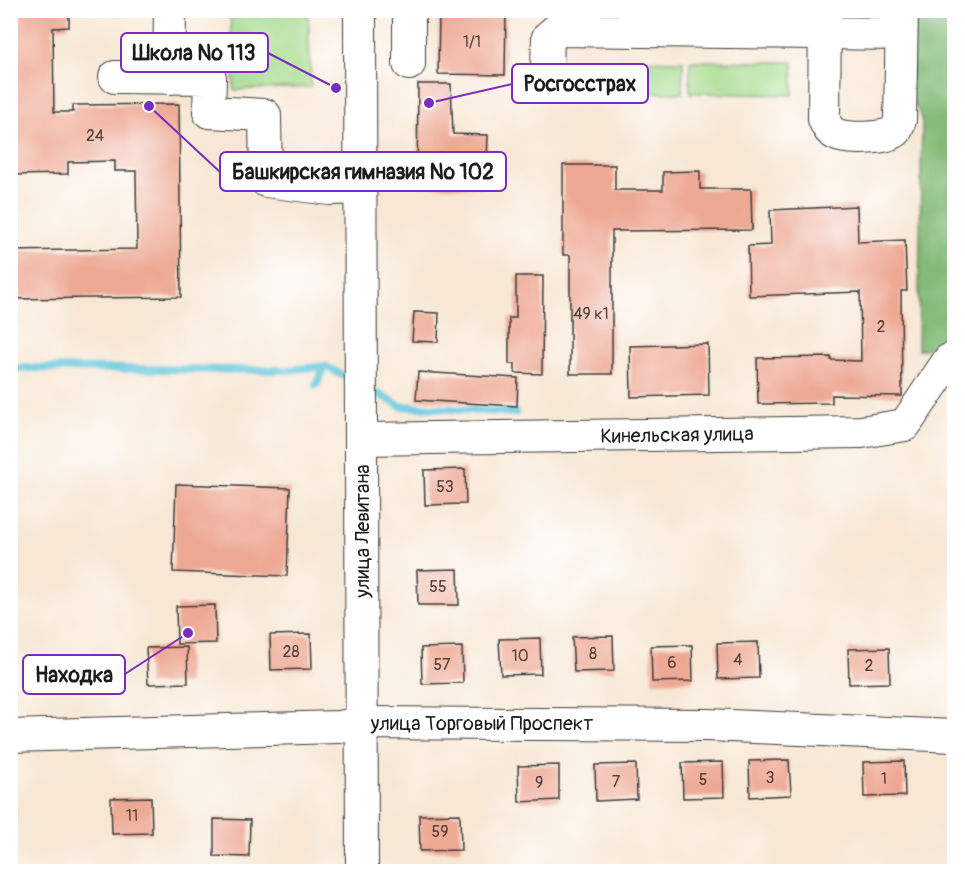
<svg xmlns="http://www.w3.org/2000/svg" width="965" height="882" font-family="Pangolin,sans-serif">
  <style>
    .green { fill: #a5db8c; stroke: #607c54; stroke-width: 1.5 }
    .forest { fill: #84bb78; stroke: #506c4a; stroke-width: 1.5 }
    .lines { fill: none; stroke-linecap: round; stroke-linejoin: round }
    .stream { stroke: #5ec5db; stroke-width: 8 }
    .building { fill: #eea994 }
    .minor-casing { stroke: #3d3a38; stroke-width: 34 }
    .minor { stroke: #fff; stroke-width: 32 }
    .labels { text-anchor: middle; dominant-baseline: central; stroke-width: 4.5; stroke-linejoin: round; paint-order: stroke }
    .number-label { font-size: 16px; fill: #503f3a }
    .street-label { font-size: 20px; fill: #1c1c1c; stroke: #fff }
    .leader { fill: none; stroke: #7b2cbf; stroke-width: 2 }
    .callout-dot { fill: #7b2cbf; stroke: #fff; stroke-width: 2 }
    .callout { fill: #fff; stroke: #7b2cbf; stroke-width: 2 }
    .callout-label { font-size: 21px; text-anchor: middle; font-weight: bold; fill: #1c1c1c }
  </style>
  <rect width="100%" height="100%" fill="#fff"/>
  <filter id="ink" filterUnits="userSpaceOnUse"><feTurbulence type="fractalNoise" baseFrequency=".0167" numOctaves="2"/><feDisplacementMap in="SourceGraphic" scale="12" xChannelSelector="R" yChannelSelector="G"/><feConvolveMatrix kernelMatrix="1 2 1 2 8 2 1 2 1" color-interpolation-filters="sRGB"/></filter>
  <filter id="wash" filterUnits="userSpaceOnUse"><feTurbulence type="fractalNoise" baseFrequency=".008" numOctaves="4" result="noise"/><feDisplacementMap in="SourceGraphic" scale="24" xChannelSelector="R" yChannelSelector="G"/><feGaussianBlur stdDeviation="1.35" result="paint"/><feColorMatrix in="noise" values="0 0 0 0 0 0 0 0 0 0 0 0 0 0 0 0 0 1.4 0 .05"/><feComposite in="paint" operator="in"/></filter>
  <g filter="url(#wash)">
    <rect width="100%" height="100%" fill="#f7e7d4"/>
    <g class="green">
      <polygon points="230,11 308,11 311,87 234,90"/>
      <polygon points="624,60 683,61 682,93 623,92"/>
      <polygon points="690,61 793,62 793,95 690,93"/>
    </g>
    <polygon class="forest" points="913,11 954,11 954,343 918,350 922,118 911,98"/>
    <g class="lines">
      <g class="stream">
        <polyline points="10,368 288,370 325,366 353,381"/>
        <polyline points="316,385 325,366"/>
        <polyline points="369,389 401,406 515,413"/>
      </g>
    </g>
    <g id="blocks">
      <g class="building">
        <polygon points="10,10 69,10 69,27 53,28 54,112 73,112 73,105 179,104 181,297 10,299 10,251 137,249 136,171 115,171 115,161 68,162 68,174 10,175"/>
        <polygon points="439,10 506,10 505,75 438,74"/>
        <polygon points="418,84 451,84 453,134 488,135 486,188 417,186"/>
        <polygon points="563,165 615,165 615,190 663,190 663,172 700,171 700,189 751,189 752,230 612,231 612,374 570,374 570,255 563,255"/>
        <polygon points="857,206 858,242 905,240 907,291 901,291 902,396 832,395 832,403 758,404 757,358 831,357 831,360 861,361 860,292 749,296 748,246 771,245 770,210"/>
        <polygon points="516,276 543,276 542,374 515,373 515,364 509,364 509,318 516,318"/>
        <polygon points="414,312 439,313 438,342 412,341"/>
        <polygon points="708,344 709,395 631,397 630,346"/>
        <polygon points="418,372 518,378 517,406 416,400"/>
        <polygon points="465,469 466,504 425,505 424,470"/>
        <polygon points="176,484 290,488 287,576 173,572"/>
        <polygon points="458,569 459,605 418,605 417,570"/>
        <polygon points="215,605 216,643 177,644 176,606"/>
        <polygon points="311,634 312,669 271,670 270,635"/>
        <polygon points="613,636 614,671 574,672 572,637"/>
        <polygon points="540,638 541,674 501,675 499,639"/>
        <polygon points="758,642 759,678 718,679 717,643"/>
        <polygon points="692,645 693,681 652,682 651,646"/>
        <polygon points="187,647 188,683 148,684 146,648"/>
        <polygon points="462,647 463,683 422,684 421,648"/>
        <polygon points="889,648 890,683 849,684 848,649"/>
        <polygon points="789,760 791,795 750,797 749,761"/>
        <polygon points="904,761 905,796 864,797 863,762"/>
        <polygon points="723,762 724,797 683,798 682,763"/>
        <polygon points="636,764 637,799 596,801 595,765"/>
        <polygon points="559,765 559,800 519,802 518,766"/>
        <polygon points="151,797 152,833 112,834 111,798"/>
        <polygon points="460,814 461,850 420,851 419,815"/>
        <polygon points="214,819 250,820 249,857 214,856"/>
      </g>
    </g>
  </g>
  <g filter="url(#ink)">
    <use href="#blocks" fill-opacity="0" stroke="#3d3a38" stroke-width="1.5"/>
    <g class="lines">
      <g class="minor-casing">
        <g id="minor">
          <polyline points="360,10 362,872"/>
          <path d="M825 10 824 119C826 125 829 131 835 134 847 140 886 139 896 131L900 120 902 10"/>
          <polyline points="409,64 409,10"/>
          <polyline points="547,69 548,37 556,30 901,34"/>
          <polyline points="115,77 210,78 209,112 265,115 266,181 330,189 360,188"/>
          <polyline points="169,78 170,10"/>
          <polyline points="363,439 861,432 905,425 949,360 954,366"/>
          <polyline points="10,736 339,727 362,723 708,725 954,736"/>
        </g>
      </g>
      <use href="#minor" class="minor"/>
    </g>
  </g>
  <g class="labels">
    <g class="number-label">
      <text x="472" y="42">1/1</text>
      <text x="95" y="136">24</text>
      <text x="591" y="314">49 к1</text>
      <text x="881" y="327">2</text>
      <text x="445" y="487">53</text>
      <text x="438" y="587">55</text>
      <text x="291" y="652">28</text>
      <text x="593" y="654">8</text>
      <text x="520" y="656">10</text>
      <text x="738" y="660">4</text>
      <text x="672" y="663">6</text>
      <text x="442" y="665">57</text>
      <text x="869" y="666">2</text>
      <text x="770" y="778">3</text>
      <text x="884" y="779">1</text>
      <text x="703" y="780">5</text>
      <text x="616" y="782">7</text>
      <text x="539" y="783">9</text>
      <text x="132" y="816">11</text>
      <text x="440" y="832">59</text>
    </g>
    <g class="street-label">
      <text transform="translate(677 435) rotate(-1)">Кинельская улица</text>
      <text transform="translate(362 531) rotate(-90)">улица Левитана</text>
      <text x="482" y="723">улица Торговый Проспект</text>
    </g>
  </g>
  <path class="leader" d="M336 88L268 53M429 103L512 84M149 106L220 172M188 633L125 674"/>
  <g class="callout-dot">
    <circle cx="336" cy="88" r="6"/>
    <circle cx="429" cy="103" r="6"/>
    <circle cx="149" cy="106" r="6"/>
    <circle cx="188" cy="633" r="6"/>
  </g>
  <g class="callout">
    <rect x="121" y="33" width="147" height="39" rx="6"/>
    <rect x="512" y="64" width="136" height="39" rx="6"/>
    <rect x="220" y="152" width="286" height="39" rx="6"/>
    <rect x="23" y="655" width="102" height="39" rx="6"/>
  </g>
  <g class="callout-label">
    <text x="194" y="60">Школа № 113</text>
    <text x="580" y="91">Росгосстрах</text>
    <text x="363" y="179">Башкирская гимназия № 102</text>
    <text x="74" y="682">Находка</text>
  </g>
  <rect width="965" height="882" fill="none" stroke="#fff" stroke-width="36"/>
</svg>
